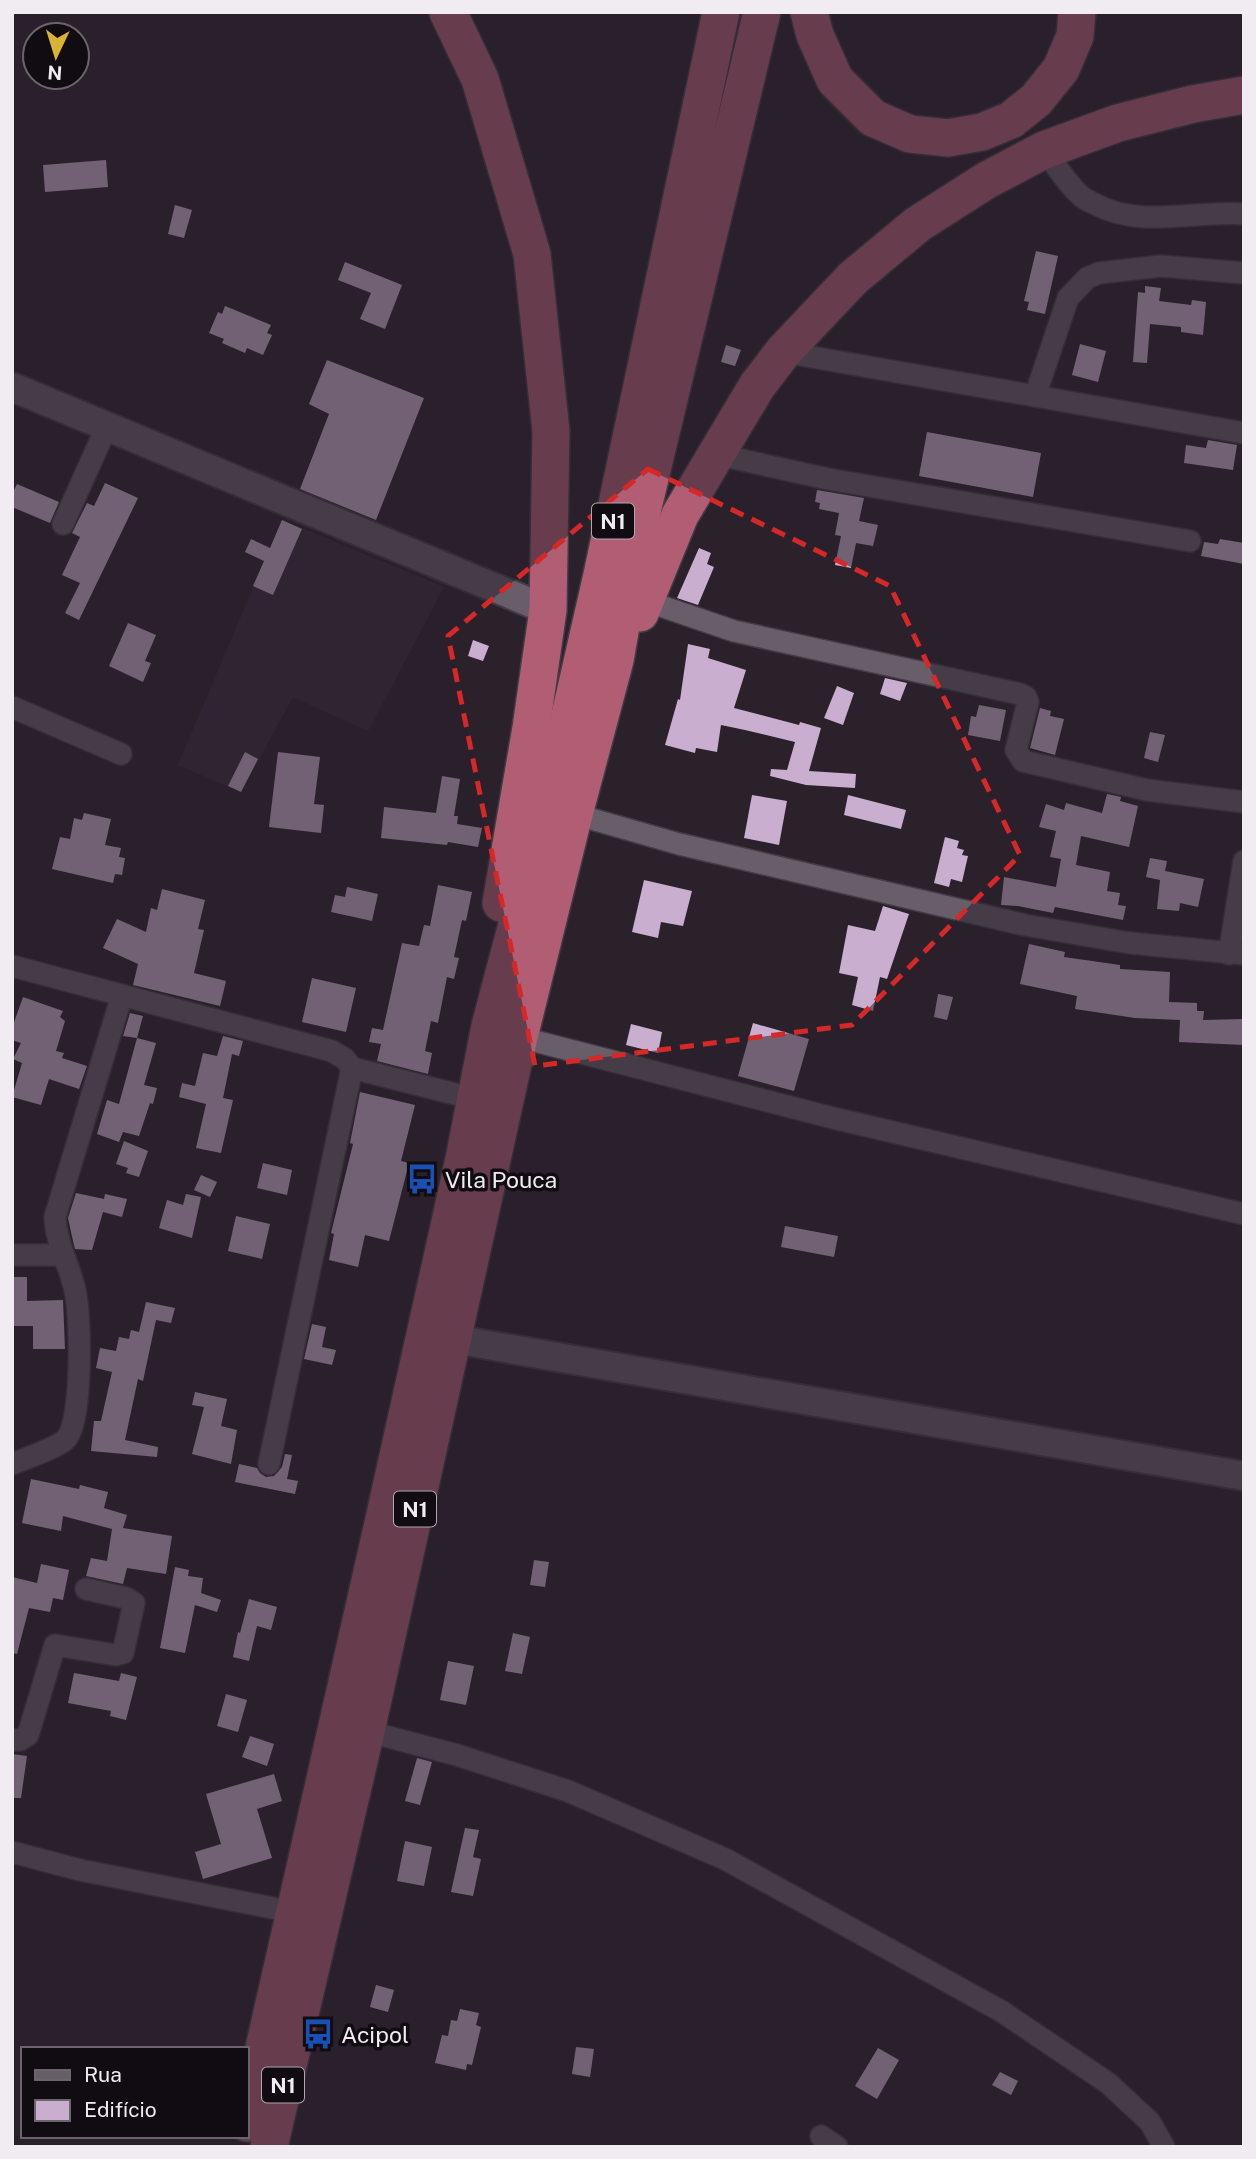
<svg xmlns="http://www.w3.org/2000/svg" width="1256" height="2159" font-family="'Public Sans',sans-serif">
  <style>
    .industrial { fill: #352c3b }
    .building { fill: #caaecf }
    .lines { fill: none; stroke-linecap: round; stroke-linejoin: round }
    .minor-casing { stroke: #433c45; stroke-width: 24 }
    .tertiary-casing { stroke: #433c45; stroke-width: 32 }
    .trunk-casing { stroke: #433c45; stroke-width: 40 }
    .minor { stroke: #685e6a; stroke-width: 21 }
    .tertiary { stroke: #685e6a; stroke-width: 28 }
    .trunk { stroke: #b15d74; stroke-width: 37 }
    .marked { fill: none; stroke: #d62828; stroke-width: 5; stroke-dasharray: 14 9; stroke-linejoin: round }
    .labels { text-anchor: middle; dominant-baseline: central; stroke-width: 7; stroke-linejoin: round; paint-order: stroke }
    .shield { fill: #100c11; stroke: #aea8ae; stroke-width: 2 }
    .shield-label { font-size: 21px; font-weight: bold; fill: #f1ebf2 }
    .poi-label { font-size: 23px; fill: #f1ebf2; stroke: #100c11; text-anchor: start }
  </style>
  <rect width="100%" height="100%" fill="#2a212b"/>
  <polygon class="industrial" points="282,520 444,587 368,731 293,697 241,792 178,765"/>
  <g class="building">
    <polygon points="106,160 108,187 45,192 43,165"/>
    <polygon points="175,205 192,210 184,238 168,234"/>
    <polygon points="1036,251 1058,256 1045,314 1027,310 1029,302 1024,301"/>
    <polygon points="345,262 402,285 385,329 360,319 371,293 338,280"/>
    <polygon points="1145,286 1161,288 1159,301 1191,305 1192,300 1206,302 1203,335 1181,332 1181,327 1150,324 1147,363 1133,362 1138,292 1145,293"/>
    <polygon points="225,306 271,325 267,333 272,335 263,355 247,348 245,353 222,343 224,339 209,333 218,312 222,314"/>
    <polygon points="1080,344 1106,351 1098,382 1072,375"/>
    <polygon points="726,345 741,350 735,366 721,362"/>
    <polygon points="327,360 424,398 376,520 300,489 329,414 309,404"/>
    <polygon points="927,432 1041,453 1033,497 919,476"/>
    <polygon points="1208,440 1237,445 1233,470 1184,463 1186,445 1206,448"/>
    <polygon points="105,483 138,498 79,620 65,613 80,583 62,575 80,537 72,533 87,503 94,506"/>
    <polygon points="17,484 59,502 50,523 12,507 12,494"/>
    <polygon points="817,490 864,498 859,521 878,525 873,546 856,543 851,568 835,565 841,536 835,535 839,513 819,509 820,503 815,502"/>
    <polygon points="282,520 302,529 273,595 253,586 264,561 245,552 251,539 270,548"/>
    <polygon points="1220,539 1244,543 1244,564 1201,556 1204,542 1218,544"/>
    <polygon points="699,548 711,553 707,564 714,567 698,605 677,598"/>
    <polygon points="128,623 156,635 145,661 151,663 143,682 109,666"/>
    <polygon points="473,640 489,646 483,661 468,656"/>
    <polygon points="688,644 710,649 708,658 746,670 734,708 799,725 800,722 821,728 809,771 856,774 855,788 806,785 770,776 771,769 787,770 795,742 745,730 721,725 717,752 696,748 695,753 665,745 678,699 680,700"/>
    <polygon points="885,678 907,683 900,701 880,694"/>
    <polygon points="837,686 854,693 843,725 824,718"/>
    <polygon points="979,705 1006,710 1000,741 968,735 971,716 976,717"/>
    <polygon points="1040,708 1051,711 1050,716 1064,719 1055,755 1030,748"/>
    <polygon points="1150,732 1165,735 1158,762 1144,758"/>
    <polygon points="245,752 258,759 241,792 228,786"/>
    <polygon points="278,752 320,757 314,804 324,805 321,833 269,827"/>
    <polygon points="442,776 460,779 454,816 458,816 457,824 482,828 478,847 448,842 447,845 381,838 384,807 436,813"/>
    <polygon points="1107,794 1121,797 1120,801 1138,806 1129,847 1081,836 1076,865 1110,872 1107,891 1120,893 1118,905 1126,906 1123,920 1055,907 1053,913 1018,906 1001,905 1004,877 1056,887 1061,859 1050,857 1056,831 1039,827 1046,804 1064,810 1066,803 1102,813"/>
    <polygon points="752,795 787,801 779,845 744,838"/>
    <polygon points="848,795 906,810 901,829 844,815"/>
    <polygon points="84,813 111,819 105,845 121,848 119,857 125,858 122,875 115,874 113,883 52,869 60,837 70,839 74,818 82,820"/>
    <polygon points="945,837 959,841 957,848 964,850 962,855 968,856 962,882 951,879 949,887 934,883"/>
    <polygon points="1150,858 1167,861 1165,871 1204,879 1198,907 1180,903 1179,911 1157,909 1160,880 1146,877"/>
    <polygon points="644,880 692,891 683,926 661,922 658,938 632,932"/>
    <polygon points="438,885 472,892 466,921 462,920 454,957 459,958 454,979 447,977 438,1023 431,1021 425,1051 432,1053 428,1074 377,1061 381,1044 369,1042 372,1028 383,1030 402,943 419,946 424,925 430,926"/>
    <polygon points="347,887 378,894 372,921 331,912 335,895 345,897"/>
    <polygon points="162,889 205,900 198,929 204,930 194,973 226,981 220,1006 133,985 138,964 103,948 117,919 146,932 151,908 157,910"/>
    <polygon points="883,906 909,914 887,979 880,977 873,1011 852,1005 858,977 839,973 848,925 875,931"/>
    <polygon points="1029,944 1065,952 1064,957 1120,965 1120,969 1170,972 1169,1002 1197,1003 1197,1011 1204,1011 1203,1020 1244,1019 1244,1045 1179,1042 1180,1020 1135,1018 1075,1009 1077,996 1020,984"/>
    <polygon points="312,978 356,988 346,1032 302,1022"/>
    <polygon points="938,994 953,997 947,1020 934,1017"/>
    <polygon points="23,997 63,1011 60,1017 65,1021 56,1051 64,1053 62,1058 87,1066 79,1089 49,1079 41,1105 12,1097 22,1063 13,1059 21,1043 12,1040 12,1028"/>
    <polygon points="130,1013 143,1016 137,1038 123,1036"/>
    <polygon points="753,1023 809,1039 794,1091 738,1076"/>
    <polygon points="631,1024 662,1032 658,1053 626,1045"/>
    <polygon points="223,1036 243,1041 239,1056 232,1054 223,1098 233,1100 221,1153 196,1148 206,1104 179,1097 182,1083 195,1086 203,1053 217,1056"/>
    <polygon points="137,1038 156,1043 144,1085 157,1088 153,1104 150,1103 139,1136 123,1132 119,1142 97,1134 107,1100 119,1104"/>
    <polygon points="360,1092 415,1105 401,1161 409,1163 389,1241 365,1235 358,1267 329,1260 334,1234 331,1233 353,1144 350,1143"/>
    <polygon points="124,1141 148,1151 139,1177 126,1173 128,1168 116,1164"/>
    <polygon points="263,1163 292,1170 287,1195 257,1188"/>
    <polygon points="201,1175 217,1182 210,1197 194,1190"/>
    <polygon points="76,1193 104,1199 105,1194 127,1199 122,1217 103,1212 92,1250 75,1249 73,1241 68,1218"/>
    <polygon points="186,1194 201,1197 192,1238 159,1228 167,1200 183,1205"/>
    <polygon points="236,1216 270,1224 262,1259 228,1251"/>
    <polygon points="785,1226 838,1236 834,1257 781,1247"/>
    <polygon points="12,1277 27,1277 27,1301 63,1300 65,1349 33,1349 33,1326 12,1326"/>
    <polygon points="146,1302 175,1308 171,1323 156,1320 143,1381 138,1379 125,1440 158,1447 157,1457 91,1451 94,1421 101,1421 112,1372 96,1368 100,1348 116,1351 119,1337 129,1339 131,1330 139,1332"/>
    <polygon points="312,1324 326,1327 322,1347 336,1350 332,1365 304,1359"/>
    <polygon points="195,1392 227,1399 221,1426 237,1430 231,1464 192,1454 204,1407 192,1405"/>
    <polygon points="285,1454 292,1455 287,1479 298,1481 295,1494 235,1482 239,1464 257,1468 260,1473 266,1477 274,1476 282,1467"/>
    <polygon points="31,1479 79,1489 80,1485 108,1492 104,1508 127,1515 123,1528 172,1536 166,1574 127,1568 123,1584 86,1576 91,1558 107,1561 112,1529 63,1516 61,1531 22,1523"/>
    <polygon points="534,1560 549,1562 545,1587 530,1585"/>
    <polygon points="41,1564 69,1570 63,1600 53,1598 50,1612 29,1608 17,1654 12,1653 12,1577 37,1583"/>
    <polygon points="175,1567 189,1570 188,1576 203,1578 201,1593 221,1600 217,1612 195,1605 185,1653 160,1648"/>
    <polygon points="249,1599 277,1607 271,1630 257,1626 249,1661 233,1657 238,1632 240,1633"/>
    <polygon points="513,1633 530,1637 522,1674 505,1671"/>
    <polygon points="448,1661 474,1666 466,1705 440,1700"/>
    <polygon points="74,1673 119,1681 121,1673 137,1677 126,1720 110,1716 111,1711 68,1703"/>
    <polygon points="226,1694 247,1700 238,1732 217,1726"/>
    <polygon points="250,1736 274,1744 267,1766 242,1757"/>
    <polygon points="12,1754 27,1756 21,1798 12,1798"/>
    <polygon points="417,1758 432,1762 420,1805 405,1801"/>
    <polygon points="274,1774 282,1801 257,1809 272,1858 203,1879 195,1852 221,1844 206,1794"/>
    <polygon points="465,1828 479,1830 473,1857 481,1859 473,1896 451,1892"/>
    <polygon points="405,1841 432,1847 424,1886 397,1881"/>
    <polygon points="376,1985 394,1990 388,2012 370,2007"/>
    <polygon points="460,2009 479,2013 476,2025 481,2027 472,2065 467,2064 466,2070 435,2063 442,2035 448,2036 451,2020 457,2021"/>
    <polygon points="576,2047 594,2049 590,2077 572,2074"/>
    <polygon points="878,2048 899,2060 877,2099 855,2086"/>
    <polygon points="1000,2072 1018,2081 1011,2095 992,2085"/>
  </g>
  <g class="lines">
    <g class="minor-casing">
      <g id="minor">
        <path d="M1044 150C1055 164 1068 185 1081 196 1085 200 1091 202 1095 204 1142 229 1194 210 1244 214"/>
        <polyline points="783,352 1035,396 1068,298 1087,278 1099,273 1161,266 1244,273"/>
        <polyline points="1035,396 1244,433"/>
        <polyline points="715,454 828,479 1190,541"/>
        <polyline points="63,524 107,426"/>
        <polyline points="646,601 734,631 1020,694 1026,697 1028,702 1016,750 1023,761 1147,790 1244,802"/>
        <polyline points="12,707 121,754"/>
        <polyline points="574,814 679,844 1025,925 1130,943 1244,954"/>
        <polyline points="1229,954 1244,861"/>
        <polyline points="12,966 332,1051 345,1059 352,1068 475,1099"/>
        <polyline points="519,1037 833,1118 1244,1214"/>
        <polyline points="12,1255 63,1255"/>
        <path d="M12 1464C24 1459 59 1447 66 1439 83 1421 81 1315 75 1290 69 1264 56 1243 55 1217L122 995"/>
        <polyline points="269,1464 352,1068"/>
        <polyline points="366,1731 457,1755 568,1791 725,1859 1001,2011 1108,2083 1150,2122 1164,2147"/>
        <polyline points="12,1740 20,1740 28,1735 55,1645 116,1655 123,1653 134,1603 126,1598 86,1589"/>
        <polyline points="12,1852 80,1870 293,1912"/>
        <polyline points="821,2136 837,2147"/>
      </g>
    </g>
    <g class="tertiary-casing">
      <g id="tertiary">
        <polyline points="12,387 548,610"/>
        <polyline points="453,1339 1244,1476"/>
      </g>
    </g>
    <g class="trunk-casing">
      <g id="trunk">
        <polyline points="448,12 480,79 532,254 551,431 548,610 531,728 501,903"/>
        <polyline points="809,12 815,35 835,80 873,118 910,134 948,138 982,132 1011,120 1036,100 1061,69 1075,36 1077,12"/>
        <polyline points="640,613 680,515 757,386 783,352 853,278 918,224 987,180 1044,150 1118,123 1193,104 1244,95"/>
        <polyline points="247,2123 382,1528 464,1159 490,1026 554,785 602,575 721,12"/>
        <polyline points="269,2147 366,1731 519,1037 574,814 615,660 639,524 762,12"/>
      </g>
    </g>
    <use href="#minor" class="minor"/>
    <use href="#tertiary" class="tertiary"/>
    <use href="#trunk" class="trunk"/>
  </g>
  <path d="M0 0H1256V2159H0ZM648 469 890 586 1020 855 852 1025 535 1066 448 636Z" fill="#2a212b" fill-opacity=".55" fill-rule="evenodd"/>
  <path class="marked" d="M648 469 890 586 1020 855 852 1025 535 1066 448 636Z"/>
  <defs>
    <g id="bus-bare" transform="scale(2.415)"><path d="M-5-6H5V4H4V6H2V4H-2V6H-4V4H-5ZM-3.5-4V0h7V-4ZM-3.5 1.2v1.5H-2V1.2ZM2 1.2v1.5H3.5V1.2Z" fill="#1a4fb4" stroke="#100c11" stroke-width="2.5" paint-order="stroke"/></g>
  </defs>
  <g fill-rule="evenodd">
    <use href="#bus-bare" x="422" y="1179"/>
    <use href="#bus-bare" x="318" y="2034"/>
  </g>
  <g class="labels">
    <g class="shield">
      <rect x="592" y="503.5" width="42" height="35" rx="5"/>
      <rect x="394" y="1491.5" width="42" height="35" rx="5"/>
      <rect x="262" y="2067.5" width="42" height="35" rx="5"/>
    </g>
    <g class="shield-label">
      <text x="613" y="521">N1</text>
      <text x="415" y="1509">N1</text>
      <text x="283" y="2085">N1</text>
    </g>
    <g class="poi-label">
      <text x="445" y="1179">Vila Pouca</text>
      <text x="341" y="2034">Acipol</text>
    </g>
  </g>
  <rect width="1256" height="2159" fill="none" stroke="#f1ebf2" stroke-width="28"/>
  <rect x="21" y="2047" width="228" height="91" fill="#100c11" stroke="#6a656b" stroke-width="2"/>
  <rect x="35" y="2070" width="35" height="10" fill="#685e6a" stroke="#6a656b" stroke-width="2"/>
  <text x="84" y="2082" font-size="21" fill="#f1ebf2">Rua</text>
  <rect x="35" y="2100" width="35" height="21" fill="#caaecf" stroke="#6a656b" stroke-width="2"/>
  <text x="84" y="2117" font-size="21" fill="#f1ebf2">Edifício</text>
  <g transform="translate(56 56) rotate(184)"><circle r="33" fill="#100c11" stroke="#6a656b" stroke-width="2"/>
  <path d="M0-5L12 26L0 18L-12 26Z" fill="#d9b434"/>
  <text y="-10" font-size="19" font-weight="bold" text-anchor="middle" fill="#f1ebf2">N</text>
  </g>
</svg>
